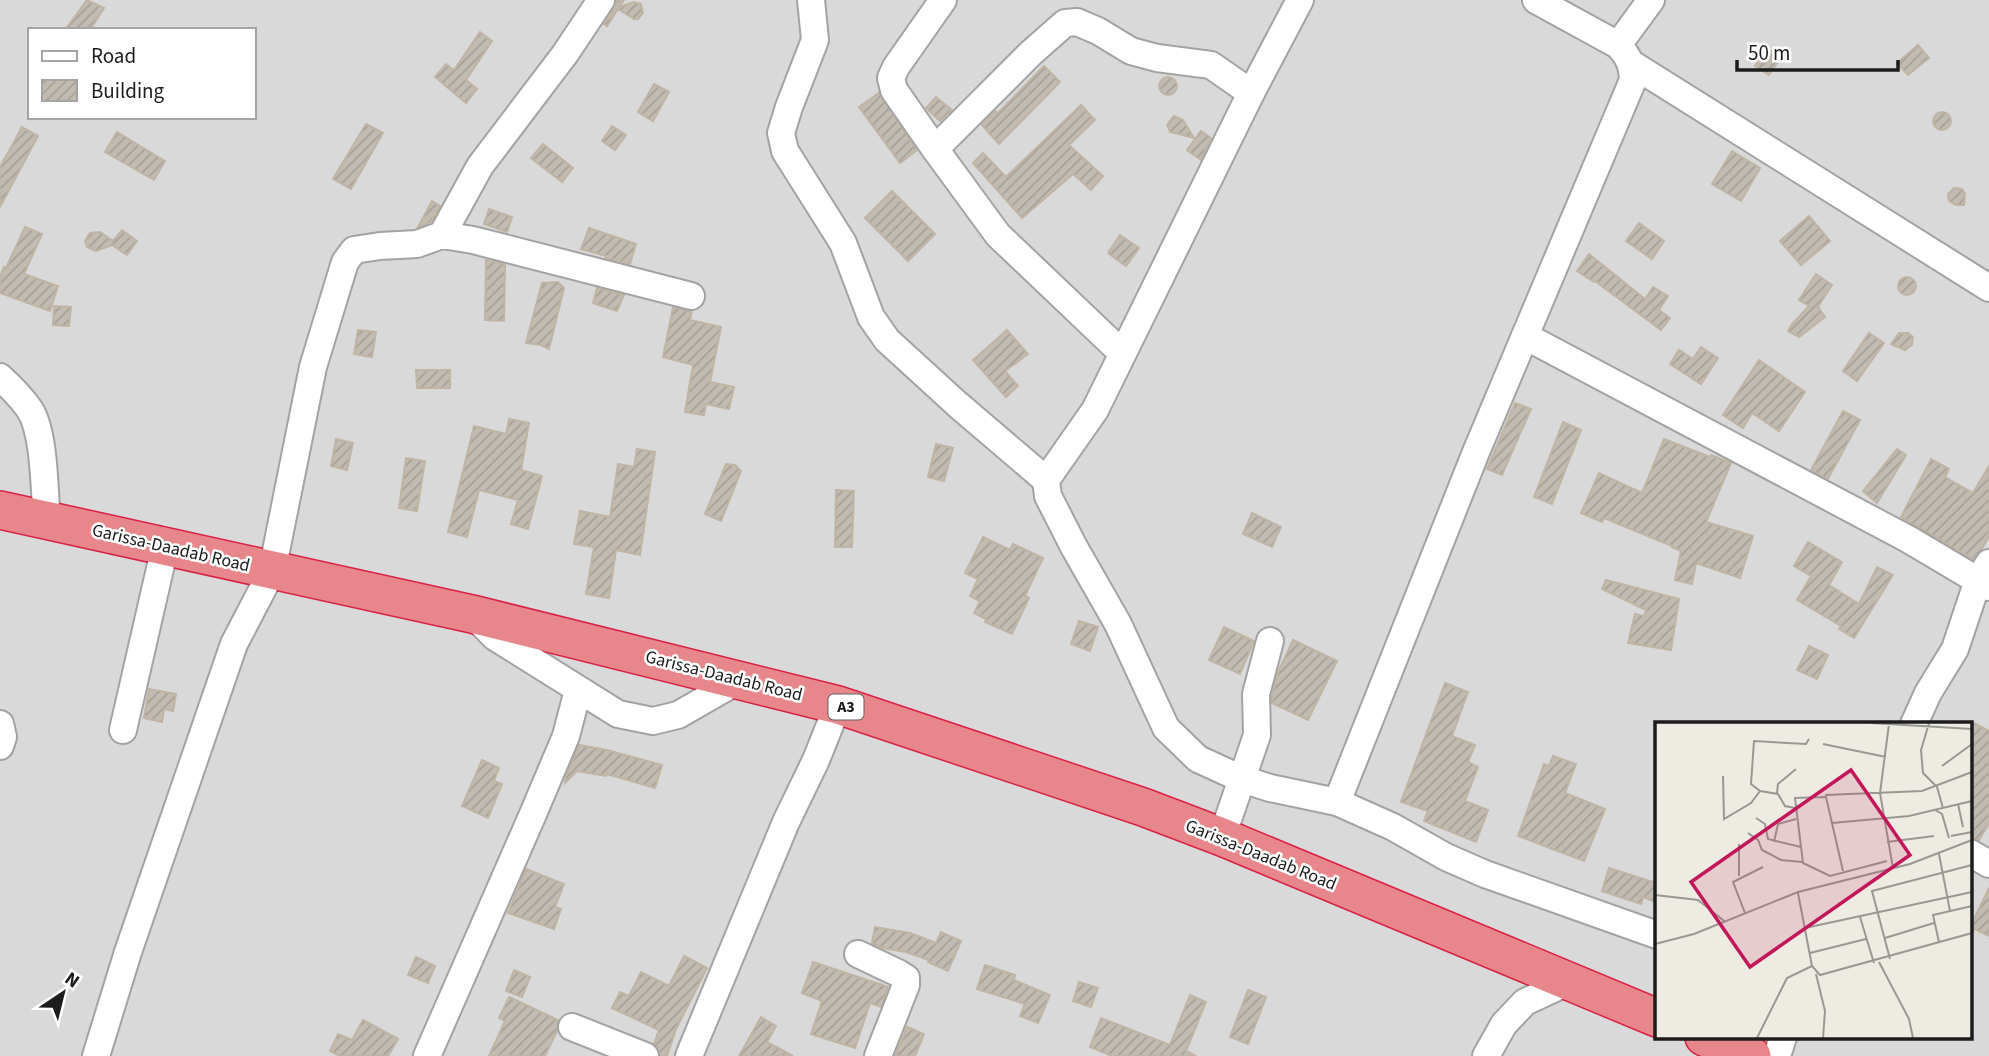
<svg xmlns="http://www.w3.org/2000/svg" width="1989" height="1056" font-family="'Source Sans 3',sans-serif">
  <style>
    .residential { fill: #dad9d9; fill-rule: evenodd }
    .building { fill: url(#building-hatch); stroke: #c0b4a4; stroke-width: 2 }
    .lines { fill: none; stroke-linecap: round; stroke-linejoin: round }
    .minor-casing { stroke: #a3a3a3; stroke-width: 30 }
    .highway-casing { stroke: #d92146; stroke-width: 40 }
    .minor { stroke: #fff; stroke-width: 26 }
    .highway { stroke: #e7878c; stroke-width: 37 }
    .labels { text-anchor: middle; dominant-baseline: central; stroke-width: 5; stroke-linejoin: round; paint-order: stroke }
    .shield { fill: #fff; stroke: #606060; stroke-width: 2 }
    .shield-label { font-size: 16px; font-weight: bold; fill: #1c1c1c }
    .street-label { font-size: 18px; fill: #1c1c1c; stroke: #fff }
    .inset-road { fill: none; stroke: #9a9893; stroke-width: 2 }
    .view { fill: #c2185b; fill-opacity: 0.15; stroke: #c2185b; stroke-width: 3.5 }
    .inset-edge { fill: none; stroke: #1c1c1c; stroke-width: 3.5 }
  </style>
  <defs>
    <pattern id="building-hatch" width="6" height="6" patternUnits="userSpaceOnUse" patternTransform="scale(1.75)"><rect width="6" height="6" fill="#c2bbb1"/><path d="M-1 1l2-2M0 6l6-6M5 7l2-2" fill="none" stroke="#a6a098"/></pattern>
  </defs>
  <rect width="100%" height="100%" fill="#eeebe2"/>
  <path class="residential" d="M0 0H1989V1056H0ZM30 30H254V117H30ZM1657 724H1970V1037H1657Z"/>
  <g class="building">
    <polygon points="87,0 104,8 90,30 65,30"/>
    <polygon points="617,0 624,0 619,7 634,2 641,4 643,13 638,19 634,19 618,9 607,26 604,24 614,9"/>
    <polygon points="480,32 492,41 466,80 477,89 466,103 435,77 446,64 454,70"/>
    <polygon points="1918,45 1929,58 1908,75 1897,63"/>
    <polygon points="1766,48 1781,57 1769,75 1755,66"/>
    <polygon points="1044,66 1060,82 999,144 982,125 995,111 998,113"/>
    <circle cx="1168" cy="86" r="9"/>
    <polygon points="654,84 669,92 653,121 638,112"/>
    <polygon points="879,93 917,150 900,163 859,107"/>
    <polygon points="936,97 952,110 940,121 926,108"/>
    <polygon points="1081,105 1095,120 1069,145 1103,176 1091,190 1073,174 1022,218 973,163 983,153 1006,177"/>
    <circle cx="1942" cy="121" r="9"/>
    <polygon points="1174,116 1183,120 1194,138 1170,132 1167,125"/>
    <polygon points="366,124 383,133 351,189 333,179"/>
    <polygon points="612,126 626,135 615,150 602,141"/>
    <polygon points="22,127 38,136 0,207 0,167"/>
    <polygon points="1201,131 1211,138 1201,160 1187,150"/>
    <polygon points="117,132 165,161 154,180 105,152"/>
    <polygon points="543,144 573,168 562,182 531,158"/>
    <polygon points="1732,151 1760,168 1741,201 1712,184"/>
    <polygon points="1954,188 1962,189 1965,194 1964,205 1956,205 1949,201 1948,194"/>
    <polygon points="892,191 935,234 908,261 865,218"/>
    <polygon points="432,201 440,206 431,222 418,227"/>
    <polygon points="489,209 512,217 507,232 484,224"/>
    <polygon points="1809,216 1830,241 1801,265 1780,241"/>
    <polygon points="1639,223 1664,241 1652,259 1626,241"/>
    <polygon points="25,227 42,234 24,274 58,286 50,311 0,293 0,277 4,267 6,268"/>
    <polygon points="589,228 636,244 630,264 606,258 606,256 581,249"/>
    <polygon points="122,230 137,241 127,255 112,245 96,251 87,247 85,241 90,233 100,232 113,241"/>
    <polygon points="1120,235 1139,248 1126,266 1108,253"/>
    <polygon points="1589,254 1645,299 1653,287 1668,296 1659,310 1670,318 1661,330 1595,281 1594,282 1577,271"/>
    <polygon points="486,260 505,264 504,321 485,320"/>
    <polygon points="1816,274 1832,285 1818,307 1825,317 1799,337 1788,331 1792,324 1809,306 1799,300"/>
    <circle cx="1907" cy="286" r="9"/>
    <polygon points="558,282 564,288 549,349 541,345 526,343 542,283"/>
    <polygon points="597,288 624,295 617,311 593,303"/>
    <polygon points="54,306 71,307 69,326 53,325"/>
    <polygon points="673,308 692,311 690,320 721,327 710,382 734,387 729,409 706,404 704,415 685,412 693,365 663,357"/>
    <polygon points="358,330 376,332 372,357 354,354"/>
    <polygon points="1007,330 1028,354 1005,371 1018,386 1006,397 973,360"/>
    <polygon points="1869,333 1884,343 1857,381 1843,371"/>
    <polygon points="1899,333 1908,333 1913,337 1912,345 1905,350 1891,344"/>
    <polygon points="1701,347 1718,358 1701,384 1670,364 1679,350 1693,359"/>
    <polygon points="1759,360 1805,392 1779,431 1752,413 1743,428 1723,415"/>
    <polygon points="416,370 450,370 450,388 417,388"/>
    <polygon points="1515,403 1531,409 1502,475 1487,469"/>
    <polygon points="1843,411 1860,420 1828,479 1811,470"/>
    <polygon points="509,419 529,423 521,470 542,476 528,529 511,524 518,500 479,490 467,537 448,532 474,426 506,434"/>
    <polygon points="1563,422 1581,430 1552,504 1534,497"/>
    <polygon points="336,439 353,443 347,470 331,466"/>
    <polygon points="1664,439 1710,457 1711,455 1731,463 1706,522 1753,536 1740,578 1696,563 1692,584 1675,580 1681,551 1672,547 1672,546 1604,518 1602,522 1581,513 1599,473 1642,493"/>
    <polygon points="936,444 953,448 944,481 928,477"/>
    <polygon points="637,449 655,452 640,555 616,550 609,598 586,594 594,547 574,544 580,511 610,517 618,464 634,467"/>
    <polygon points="1897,449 1906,455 1877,503 1863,491"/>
    <polygon points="406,458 425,461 417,511 399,508"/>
    <polygon points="1931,459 1949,469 1945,477 1973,493 1989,466 1989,536 1982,549 1973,559 1901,517"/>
    <polygon points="726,464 735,465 741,471 721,521 705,514"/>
    <polygon points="836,490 854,491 852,547 835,547"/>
    <polygon points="1252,513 1281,527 1272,547 1243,534"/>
    <polygon points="983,537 1010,550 1013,544 1043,558 1025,596 1029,598 1012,634 985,622 986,619 974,613 980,601 970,596 978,579 965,573"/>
    <polygon points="1808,542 1842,562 1829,585 1859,604 1877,567 1893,575 1854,638 1839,629 1841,626 1797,600 1811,576 1794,566"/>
    <polygon points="1606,580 1679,599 1671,650 1628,643 1635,614 1644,616 1646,610 1602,589"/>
    <polygon points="1079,621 1098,627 1090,651 1071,644"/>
    <polygon points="1224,627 1254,641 1240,674 1209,660"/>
    <polygon points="1293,640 1337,661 1308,720 1272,703 1272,696 1278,672"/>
    <polygon points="1809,646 1828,655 1817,679 1797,670"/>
    <polygon points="1445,683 1468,692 1452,736 1475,745 1468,762 1478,767 1465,801 1488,810 1476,842 1424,821 1428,811 1401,802"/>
    <polygon points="149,689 176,694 173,711 164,709 162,722 144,718"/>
    <polygon points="1970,721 1989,731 1989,823 1979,840 1970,837"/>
    <polygon points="579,745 607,750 662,765 655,788 607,774 606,776 577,771 565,783 566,776"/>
    <polygon points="1553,756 1576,764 1565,793 1605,809 1584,861 1518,836 1544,764 1549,766"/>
    <polygon points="482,760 499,768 494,781 502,784 488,818 462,806"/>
    <polygon points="1609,868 1656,883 1656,902 1643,897 1641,904 1602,891"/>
    <polygon points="526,869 564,884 555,907 561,909 554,929 508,913"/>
    <polygon points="1989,888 1989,936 1970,927"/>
    <polygon points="875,927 910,933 936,943 941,932 961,941 948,971 928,962 929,960 906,952 882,948 872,943"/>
    <polygon points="684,956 707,968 676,1029 667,1056 660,1056 658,1047 654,1044 659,1030 612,1008 620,992 629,996 641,972 669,986"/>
    <polygon points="416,957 435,966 428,983 408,975"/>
    <polygon points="813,962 888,987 881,1007 870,1003 855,1048 811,1034 822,1001 802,993"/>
    <polygon points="985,965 1015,975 1014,980 1050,995 1038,1023 1020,1016 1025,1004 977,989"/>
    <polygon points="514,970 530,977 522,997 506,991"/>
    <polygon points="1079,982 1098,988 1091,1007 1073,1001"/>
    <polygon points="1248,990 1266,997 1248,1044 1230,1037"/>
    <polygon points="1190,995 1206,1002 1186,1051 1196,1056 1112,1056 1090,1047 1101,1018 1170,1045"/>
    <polygon points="509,997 558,1020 557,1031 545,1056 489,1056 505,1021 499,1018"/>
    <polygon points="761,1017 776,1026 767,1042 793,1056 739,1056"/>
    <polygon points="363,1020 398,1039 388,1056 340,1056 330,1051 338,1034 352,1040"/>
    <polygon points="907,1027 924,1034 915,1056 895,1056"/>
  </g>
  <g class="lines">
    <g class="minor-casing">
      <g id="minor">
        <polyline points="811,0 815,40 789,107 781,133 785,151 843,243 871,317 887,340 957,404 1046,480"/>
        <polyline points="943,0 896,67 891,78 894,90 935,149 998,235 1122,353"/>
        <polyline points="1300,0 1251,93 1095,410 1046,480 1048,496 1074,547 1118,624 1166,728 1198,759 1242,779 1270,788 1337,802 1393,827 1446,857 1485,874 1657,935"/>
        <polyline points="1618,45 1651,0"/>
        <polyline points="1632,64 1989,288"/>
        <polyline points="935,149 1031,53 1065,23 1077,22 1098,31 1131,51 1157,58 1211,65 1251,93"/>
        <polyline points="442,235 480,166 565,54 601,0"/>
        <polyline points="1525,336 1908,539 1989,587"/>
        <path d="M0 377C11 387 22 398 30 410 45 434 44 491 47 520"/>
        <polyline points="475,617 495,637 618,714 653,721 678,715 739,680"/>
        <polyline points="0,724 3,737 0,746"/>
        <polyline points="1914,724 1928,693 1955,649 1978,580 1989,563"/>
        <polyline points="123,730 165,547"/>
        <path d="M1337 802 1476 452 1633 80C1632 64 1629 57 1618 45L1536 0"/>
        <polyline points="1222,837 1257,735 1256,694 1270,641"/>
        <polyline points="1970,853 1989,864"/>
        <polyline points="858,954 898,973 906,978 906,985 878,1056"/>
        <polyline points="572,1027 645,1056"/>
        <polyline points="96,1056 128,952 234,644 272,571 313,367 345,262 354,250 380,246 417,244 442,235 473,240 691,296"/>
        <polyline points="427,1056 533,814 566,736 578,690"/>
        <polyline points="689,1056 786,822 816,760 838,705"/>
        <polyline points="1486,1056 1504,1024 1525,1002 1568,982"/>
        <polyline points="1777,1056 1783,1037"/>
      </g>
    </g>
    <g class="highway-casing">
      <g id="highway">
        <polyline points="0,510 472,614 838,705 1143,807 1222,837 1657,1018"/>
        <polyline points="1704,1037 1752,1056"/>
      </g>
    </g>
    <use href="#minor" class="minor"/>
    <use href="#highway" class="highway"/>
  </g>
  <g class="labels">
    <rect class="shield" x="828.5" y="694.5" width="35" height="25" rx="5"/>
    <g class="shield-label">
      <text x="846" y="707">A3</text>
    </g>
    <g class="street-label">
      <text transform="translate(171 548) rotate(13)">Garissa-Daadab Road</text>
      <text transform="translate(724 676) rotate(14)">Garissa-Daadab Road</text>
      <text transform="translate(1261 855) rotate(22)">Garissa-Daadab Road</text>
    </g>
  </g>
  <g transform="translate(1655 722)">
    <rect width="317" height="317" fill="#eeebe2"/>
    <path class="inset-road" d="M216 1 317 7M274 1 266 28 268 51 282 65 288 86M234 2 225 71 238 146M168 22 231 35M287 44 317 22M68 54 69 97 96 81 105 69 96 62 99 19 151 22 154 17M105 69 123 72 130 84 140 86M122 71 123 62 141 47M170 73 267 69 317 50M303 82 308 105M280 88 287 92 294 116M101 96 110 102 113 117 146 125M177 101 254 94 317 79M93 111 103 118 107 128 126 138 147 140M296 114 317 110M119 120 123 102 141 97M232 120 279 114M84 122V154M284 132 295 189M188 149 171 75 140 76 148 141 175 154 232 139M143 171 157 244 165 253 317 211M0 173 43 178 69 199M90 191 78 160 108 145M205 195 219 241M150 206 317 170M230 216 279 201M284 220 278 193 317 184M0 222 39 212 143 170 255 142 317 118M155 231 211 217M235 237 217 169 317 143M224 240 254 297 258 316M161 252 170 289 168 316M102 316 132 256 157 244"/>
    <path class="view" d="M196 48 255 133 95 245 36 160Z"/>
    <rect width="317" height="317" class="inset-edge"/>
  </g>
  <rect x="28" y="28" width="228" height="91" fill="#ffffff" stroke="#a4a4a4" stroke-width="2"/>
  <rect x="42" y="51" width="35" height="10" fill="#ffffff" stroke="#a4a4a4" stroke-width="2"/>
  <text x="91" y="63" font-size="21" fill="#1c1c1c">Road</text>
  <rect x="42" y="80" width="35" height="21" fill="url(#building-hatch)" stroke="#a4a4a4" stroke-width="2"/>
  <text x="91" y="98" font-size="21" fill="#1c1c1c">Building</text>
  <g transform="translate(63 993) rotate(35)" stroke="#ffffff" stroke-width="5" paint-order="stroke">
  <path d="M0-5L12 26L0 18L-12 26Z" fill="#1c1c1c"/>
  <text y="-10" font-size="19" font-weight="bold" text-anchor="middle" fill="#1c1c1c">N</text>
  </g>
  <path d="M1737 60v10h161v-10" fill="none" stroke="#1c1c1c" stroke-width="3.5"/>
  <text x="1748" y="60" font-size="21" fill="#1c1c1c" stroke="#ffffff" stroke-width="5" paint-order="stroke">50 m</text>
</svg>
